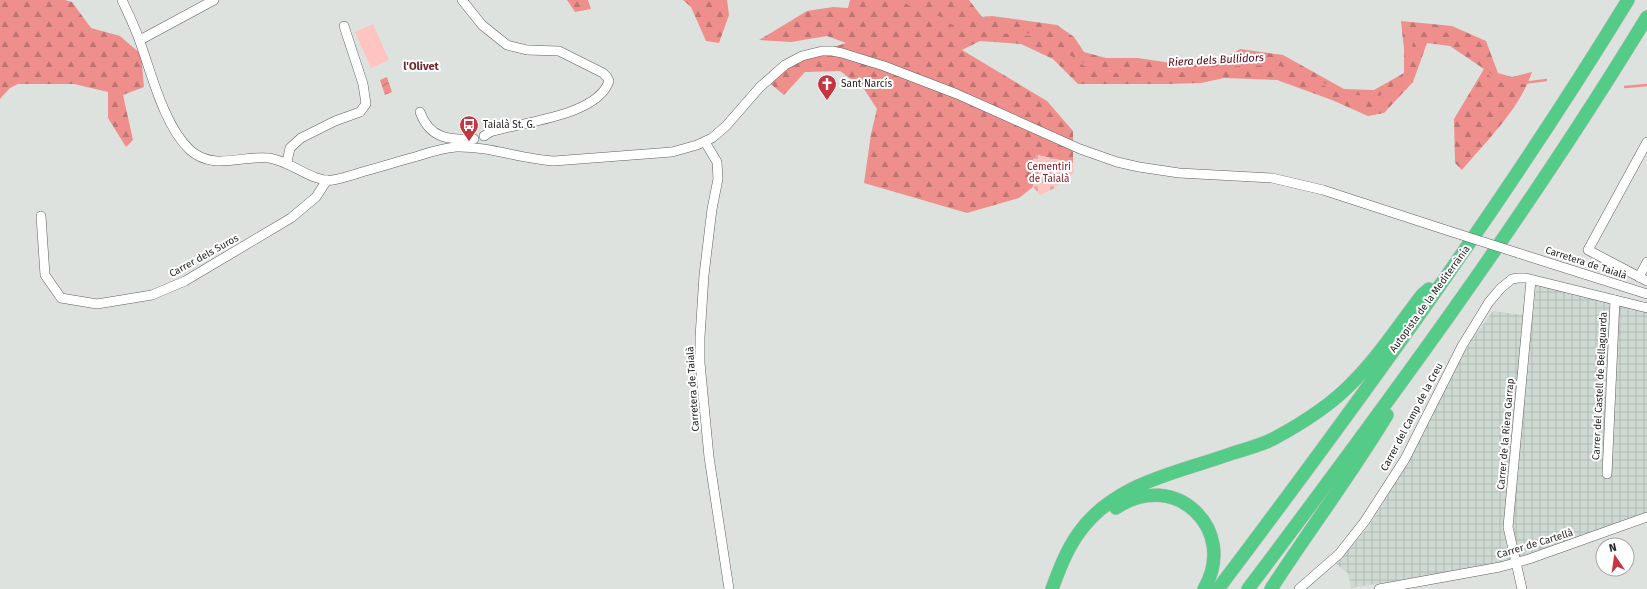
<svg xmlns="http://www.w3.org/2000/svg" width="1647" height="589" font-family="'Fira Sans',sans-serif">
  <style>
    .industrial { fill: url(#industrial-grid) }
    .forest { fill: url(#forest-firs) }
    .cemetery { fill: url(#cemetery-stones) }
    .pitch { fill: #ffc3c0 }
    .water { fill: url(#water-waves) }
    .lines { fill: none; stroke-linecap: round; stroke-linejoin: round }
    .stream { stroke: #ee8f8d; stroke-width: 2.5 }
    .minor-casing { stroke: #5d605e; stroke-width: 10 }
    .highway-casing { stroke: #bcbdbc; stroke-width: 14 }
    .minor { stroke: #fff; stroke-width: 9 }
    .highway { stroke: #54cb86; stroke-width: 13 }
    .minor-bridge-casing { stroke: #5d605e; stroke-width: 10; stroke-linecap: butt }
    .minor-bridge { stroke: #fff; stroke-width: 9 }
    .labels { text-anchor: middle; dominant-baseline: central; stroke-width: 4; stroke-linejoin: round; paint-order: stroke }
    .poi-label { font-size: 10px; fill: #212221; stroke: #fff; text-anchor: start }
    .park-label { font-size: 10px; fill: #861622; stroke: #fff }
    .street-label { font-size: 10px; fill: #212221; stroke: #fff }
    .water-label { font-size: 11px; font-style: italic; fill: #5a0310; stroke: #fff }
    .neighbourhood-label { font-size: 11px; font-weight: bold; fill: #6e282a; stroke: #fff }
  </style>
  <defs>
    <pattern id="industrial-grid" width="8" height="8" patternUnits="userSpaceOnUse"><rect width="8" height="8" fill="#cedad1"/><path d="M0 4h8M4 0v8" fill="none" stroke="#b1bbb3"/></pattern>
    <pattern id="forest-firs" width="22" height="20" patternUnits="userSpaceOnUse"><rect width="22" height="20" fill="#ee8f8c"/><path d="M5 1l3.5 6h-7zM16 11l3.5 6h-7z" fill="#c07472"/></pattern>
    <pattern id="cemetery-stones" width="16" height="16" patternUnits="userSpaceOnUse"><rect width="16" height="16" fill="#ffc3c0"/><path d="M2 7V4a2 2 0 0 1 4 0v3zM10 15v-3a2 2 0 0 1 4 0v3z" fill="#daa7a5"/></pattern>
    <pattern id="water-waves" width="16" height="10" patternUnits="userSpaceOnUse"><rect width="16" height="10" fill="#ee8f8d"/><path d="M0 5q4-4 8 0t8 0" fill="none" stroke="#c07473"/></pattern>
  </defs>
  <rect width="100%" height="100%" fill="#dee2df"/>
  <polygon class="industrial" points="1536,285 1647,311 1647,513 1499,564 1351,588 1348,573 1336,564 1369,526 1388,495 1471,341 1493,311 1533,316"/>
  <g class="forest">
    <polygon points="0,0 65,0 72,2 91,28 120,36 141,54 144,87 123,95 133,140 126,147 108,118 108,92 74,84 18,84 10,88 0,99"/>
    <polygon points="567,0 588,0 591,9 575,12"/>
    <polygon points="683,0 727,0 729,15 719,43 706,41 691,7"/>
    <path d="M850 0H969L982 17 992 16 1057 25 1074 37 1084 52 1106 58H1138L1184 65 1222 60 1240 49 1283 55 1344 89 1374 90 1404 73V49L1401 21 1452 26 1486 41 1498 73 1512 77 1532 72C1519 110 1488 139 1462 170L1455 163 1454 119 1484 69 1450 46 1427 43 1413 82 1384 113 1368 116 1332 100 1277 80 1224 78 1201 83 1169 84H1078L1053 59 1021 44 980 41 962 50 1047 101 1073 131V163L1037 155 1033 160V187L1019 198 967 213 864 183 871 134 877 109 864 89 840 71 805 72 784 95 767 81 788 60 822 51 846 43 827 36 791 42 759 40 807 11 833 7 848 8Z"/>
  </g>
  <polygon class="cemetery" points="1037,155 1073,163 1074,173 1055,188 1040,195 1033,187 1033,160"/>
  <polygon class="pitch" points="373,24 389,60 371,68 355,32"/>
  <polygon class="water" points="387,77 392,92 385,95 380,80"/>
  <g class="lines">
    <g class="stream">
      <path d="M902 0 918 9 964 28 1032 35 1049 43 1067 55 1085 65 1099 69 1113 72 1160 70 1188 71 1237 65 1266 64 1301 73 1347 96 1380 97 1401 82 1410 64 1411 46 1414 35C1435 21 1463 34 1477 52 1483 60 1485 73 1494 78 1508 87 1530 82 1546 80"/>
      <polyline points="1625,87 1647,85"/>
    </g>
    <g class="minor-casing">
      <g id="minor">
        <path d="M122 0C128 13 134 25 139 39 151 72 164 126 190 150 213 171 242 155 269 158 291 161 313 183 333 180 343 178 353 175 362 172 381 167 399 161 418 156 430 152 443 148 456 147 489 146 521 159 554 161L672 152 697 145 712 138 726 126 760 87 785 65 802 56 822 51H832L842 53 884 66 957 94 1080 149 1117 162 1139 167 1179 173 1272 178 1323 190 1449 231"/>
        <path d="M462 0 482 25 507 45 527 50 559 51 603 73 607 77 609 81C598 116 521 122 490 132L484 136"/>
        <polyline points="140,40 214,0"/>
        <path d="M420 112C430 139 449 140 474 139"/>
        <polyline points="705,142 717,162 718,179 712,209 704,275 700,337 700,363 709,457 729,589"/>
        <polyline points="1647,142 1588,250 1647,281"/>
        <polyline points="287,162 290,148 301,138 335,121 360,112 366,104 363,84 344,26"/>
        <polyline points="41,216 45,275 61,298 97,304 152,295 185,281 291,218 316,197 327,180"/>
        <polyline points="1518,253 1647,294"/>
        <polyline points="1639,277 1647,262"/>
        <polyline points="1607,474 1615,300"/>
        <polyline points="1299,589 1339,554 1365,521 1405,459 1462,346 1489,302 1501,288 1512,279 1518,278 1526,278 1647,308"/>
        <polyline points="1379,589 1500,567 1529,559 1647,517"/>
        <polyline points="1522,589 1508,527 1531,280"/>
      </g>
    </g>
    <g class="highway-casing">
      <g id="highway">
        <path d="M1116 508C1174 468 1239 529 1204 589"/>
        <path d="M1052 589C1059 570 1066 551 1078 534 1114 482 1178 473 1233 453 1246 449 1261 445 1273 439 1301 424 1330 406 1352 383 1379 356 1399 325 1422 295L1429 289"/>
        <path d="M1218 589C1362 398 1503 204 1628 0"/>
        <path d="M1248 589C1388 403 1526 216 1647 17"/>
        <path d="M1271 589C1309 530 1351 475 1387 415"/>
      </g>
    </g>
    <use href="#minor" class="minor"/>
    <use href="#highway" class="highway"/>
    <g class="minor-bridge-casing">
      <polyline id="minor-bridge" points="1449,231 1518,253"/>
    </g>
    <use href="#minor-bridge" class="minor-bridge"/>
  </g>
  <defs>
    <g id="church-pin" transform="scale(1)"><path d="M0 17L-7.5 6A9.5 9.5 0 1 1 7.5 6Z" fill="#c63640" stroke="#fff"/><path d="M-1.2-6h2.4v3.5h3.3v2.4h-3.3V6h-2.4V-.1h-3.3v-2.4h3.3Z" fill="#fff"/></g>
    <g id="bus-pin" transform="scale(1)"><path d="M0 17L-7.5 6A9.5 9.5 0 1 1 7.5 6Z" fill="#c63640" stroke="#fff"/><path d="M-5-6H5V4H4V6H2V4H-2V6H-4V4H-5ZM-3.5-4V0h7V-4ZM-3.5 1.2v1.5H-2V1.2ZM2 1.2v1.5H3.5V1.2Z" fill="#fff"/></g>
  </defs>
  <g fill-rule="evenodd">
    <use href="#church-pin" x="827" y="84"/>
    <use href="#bus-pin" x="469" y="125"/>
  </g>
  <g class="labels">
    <g class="poi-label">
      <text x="841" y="84">Sant Narcís</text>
      <text x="483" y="125">Taialà St. G.</text>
    </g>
    <g class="park-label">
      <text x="1049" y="167">Cementiri<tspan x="1049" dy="12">de Taialà</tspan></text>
    </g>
    <g class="street-label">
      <text transform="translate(204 256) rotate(-29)">Carrer dels Suros</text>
      <text transform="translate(1586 263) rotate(18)">Carretera de Taialà</text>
      <text transform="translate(1430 299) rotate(-54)">Autopista de la Mediterrània</text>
      <text transform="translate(1600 386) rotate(-87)">Carrer del Castell de Bellaguarda</text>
      <text transform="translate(693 389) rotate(-94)">Carretera de Taialà</text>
      <text transform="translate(1412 417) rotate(-62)">Carrer del Camp de la Creu</text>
      <text transform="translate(1506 434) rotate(-85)">Carrer de la Riera Garrap</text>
      <text transform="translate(1535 544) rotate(-17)">Carrer de Cartellà</text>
    </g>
    <g class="water-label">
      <text transform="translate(1216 60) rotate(-3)">Riera dels Bullidors</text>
    </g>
    <g class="neighbourhood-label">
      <text x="421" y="66">l'Olivet</text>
    </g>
  </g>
  <g transform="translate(1615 557) rotate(347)"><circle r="19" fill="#ffffff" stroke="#a6a7a6"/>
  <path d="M0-3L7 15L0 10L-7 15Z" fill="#c63640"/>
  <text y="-6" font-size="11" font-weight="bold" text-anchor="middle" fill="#212221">N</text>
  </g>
</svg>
